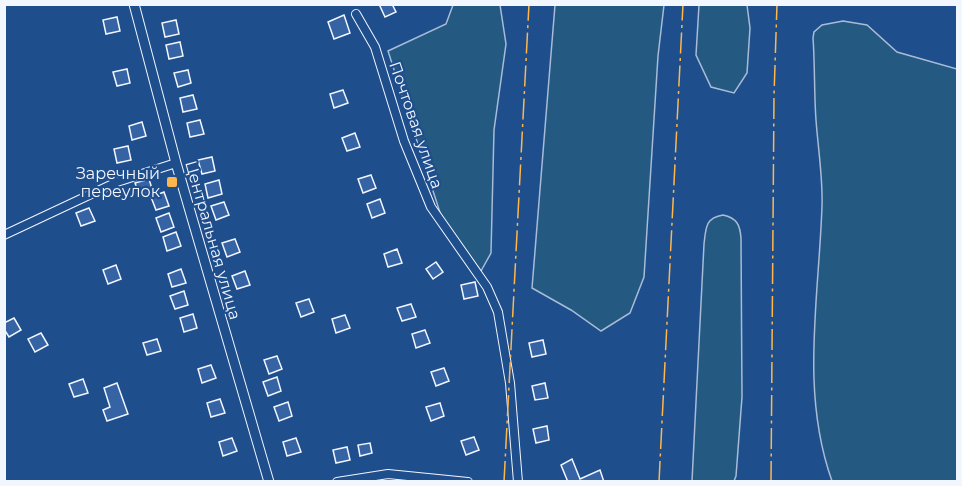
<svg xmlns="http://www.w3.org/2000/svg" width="962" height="486" font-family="Montserrat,sans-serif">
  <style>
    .green { fill: #245a82; stroke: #a8bbd7; stroke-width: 1.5 }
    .building { fill: #3563a3; stroke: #f2f6ff; stroke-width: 1.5 }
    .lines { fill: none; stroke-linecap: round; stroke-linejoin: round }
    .minor-casing { stroke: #f2f6ff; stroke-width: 10 }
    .tertiary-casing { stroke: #f2f6ff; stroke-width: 11 }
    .minor { stroke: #1f4e8c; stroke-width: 8 }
    .tertiary { stroke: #1f4e8c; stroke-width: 9 }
    .power { stroke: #ffb74d; stroke-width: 1.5; stroke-dasharray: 21 4.5 3 4.5; stroke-linecap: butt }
    .poi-dot { fill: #ffb74d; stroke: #1f4e8c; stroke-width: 2 }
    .labels { text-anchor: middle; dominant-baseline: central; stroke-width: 4.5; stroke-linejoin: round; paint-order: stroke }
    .street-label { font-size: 16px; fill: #f2f6ff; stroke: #1f4e8c }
    .poi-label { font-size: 16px; fill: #f2f6ff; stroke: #1f4e8c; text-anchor: end }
  </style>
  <rect width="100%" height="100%" fill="#1f4e8c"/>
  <g class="green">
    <polygon points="453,5 500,5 506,44 494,130 491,253 481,271 444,225 388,51 446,24"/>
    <polygon points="555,5 664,5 658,56 644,277 630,313 601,331 571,310 532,288"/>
    <polygon points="699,5 747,5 750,28 747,73 734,93 711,87 696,55"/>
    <path d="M843 21 867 25 897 52 957 69V481H832C800 392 819 298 822 206 823 178 818 148 816 120 814 93 815 65 813 38L814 32 822 25Z"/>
    <path d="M723 215C737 218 740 225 741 238L742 397 736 476 734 481H692L704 244C706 228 705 218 723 215Z"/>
  </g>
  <g class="building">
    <polygon points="379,4 392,4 396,12 385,17"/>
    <polygon points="344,15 350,33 334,39 328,22"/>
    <polygon points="117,17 120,31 106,34 103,20"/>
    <polygon points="176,20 179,34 165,37 162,23"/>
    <polygon points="180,42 183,56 169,59 166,45"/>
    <polygon points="127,69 130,83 117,86 113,72"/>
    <polygon points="188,70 191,83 178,87 174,73"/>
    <polygon points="343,90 348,103 334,108 330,94"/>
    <polygon points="193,95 197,109 183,112 180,98"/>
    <polygon points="200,120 204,134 190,137 187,123"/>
    <polygon points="142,122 146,136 132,140 129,126"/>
    <polygon points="355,133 360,147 347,151 342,138"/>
    <polygon points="128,146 131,160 117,163 114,149"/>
    <polygon points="212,157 215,171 202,174 198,160"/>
    <polygon points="371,175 376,188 363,193 358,179"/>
    <polygon points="149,179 153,192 140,197 135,183"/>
    <polygon points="219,180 222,194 208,198 205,184"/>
    <polygon points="164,192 169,206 156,210 151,197"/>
    <polygon points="380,199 385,213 372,218 367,204"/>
    <polygon points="224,202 229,215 216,220 211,206"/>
    <polygon points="89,208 95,221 81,226 76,213"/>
    <polygon points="169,213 174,227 161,232 156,218"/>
    <polygon points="176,232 181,246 167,251 163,237"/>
    <polygon points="235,239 240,252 227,257 222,243"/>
    <polygon points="397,249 402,263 388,267 384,254"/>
    <polygon points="436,262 443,272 433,279 426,269"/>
    <polygon points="116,265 121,279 108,284 103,270"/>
    <polygon points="181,269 186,283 172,287 168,274"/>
    <polygon points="245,271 250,285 237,289 232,276"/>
    <polygon points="475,282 478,296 464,299 461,285"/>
    <polygon points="184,291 188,305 175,309 170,296"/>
    <polygon points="309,299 314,312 301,317 296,303"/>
    <polygon points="411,304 416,317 402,321 397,308"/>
    <polygon points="193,314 197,328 184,332 180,318"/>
    <polygon points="345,315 350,328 336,333 332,319"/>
    <polygon points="14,318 21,330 9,337 4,329 4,323"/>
    <polygon points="425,330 430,343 416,348 412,334"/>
    <polygon points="41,333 48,345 35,352 28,339"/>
    <polygon points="157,339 161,351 147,355 143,343"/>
    <polygon points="543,340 546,354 532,357 529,343"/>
    <polygon points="277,356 282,369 269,374 264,360"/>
    <polygon points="211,365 216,378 202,383 198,369"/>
    <polygon points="444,368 449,381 436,386 431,372"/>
    <polygon points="277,377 281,391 268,396 263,382"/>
    <polygon points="83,379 88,393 74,397 69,384"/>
    <polygon points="117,383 128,414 107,421 103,410 110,407 104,388"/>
    <polygon points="545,383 548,398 535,400 532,386"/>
    <polygon points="220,399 225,413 211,417 207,403"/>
    <polygon points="288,402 292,416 279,421 274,407"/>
    <polygon points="440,403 444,416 431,421 426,407"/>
    <polygon points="547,426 549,440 536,443 533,429"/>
    <polygon points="474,437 479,450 466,455 461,441"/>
    <polygon points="232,438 237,451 223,456 219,442"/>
    <polygon points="296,438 301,452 287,456 283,442"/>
    <polygon points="370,443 372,453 360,456 358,445"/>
    <polygon points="347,447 350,460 336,463 333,450"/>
    <polygon points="572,459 580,479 600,470 604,482 568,482 561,465"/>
  </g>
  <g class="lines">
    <g class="minor-casing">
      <g id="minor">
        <polyline points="356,14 375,47 404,141 431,207 487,287 498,312 510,383 518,482"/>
        <polyline points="4,235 117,182 176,163"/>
        <polyline points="337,482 388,474 468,482"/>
      </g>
    </g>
    <g class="tertiary-casing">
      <polyline id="tertiary" points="134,4 176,163 269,482"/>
    </g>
    <use href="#minor" class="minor"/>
    <use href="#tertiary" class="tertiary"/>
    <g class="power">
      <polyline points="504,482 529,4"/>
      <polyline points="659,482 683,4"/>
      <polyline points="771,482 774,96 777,4"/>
    </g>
  </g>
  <rect class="poi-dot" x="166" y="176" width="12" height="12" rx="3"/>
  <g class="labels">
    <g class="street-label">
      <text transform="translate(416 125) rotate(71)">Почтовая улица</text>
      <text transform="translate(213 240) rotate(74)">Центральная улица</text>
    </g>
    <g class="poi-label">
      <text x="160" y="173">Заречный<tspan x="160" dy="18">переулок</tspan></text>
    </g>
  </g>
  <rect width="962" height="486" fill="none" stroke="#f2f6ff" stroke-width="12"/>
</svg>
